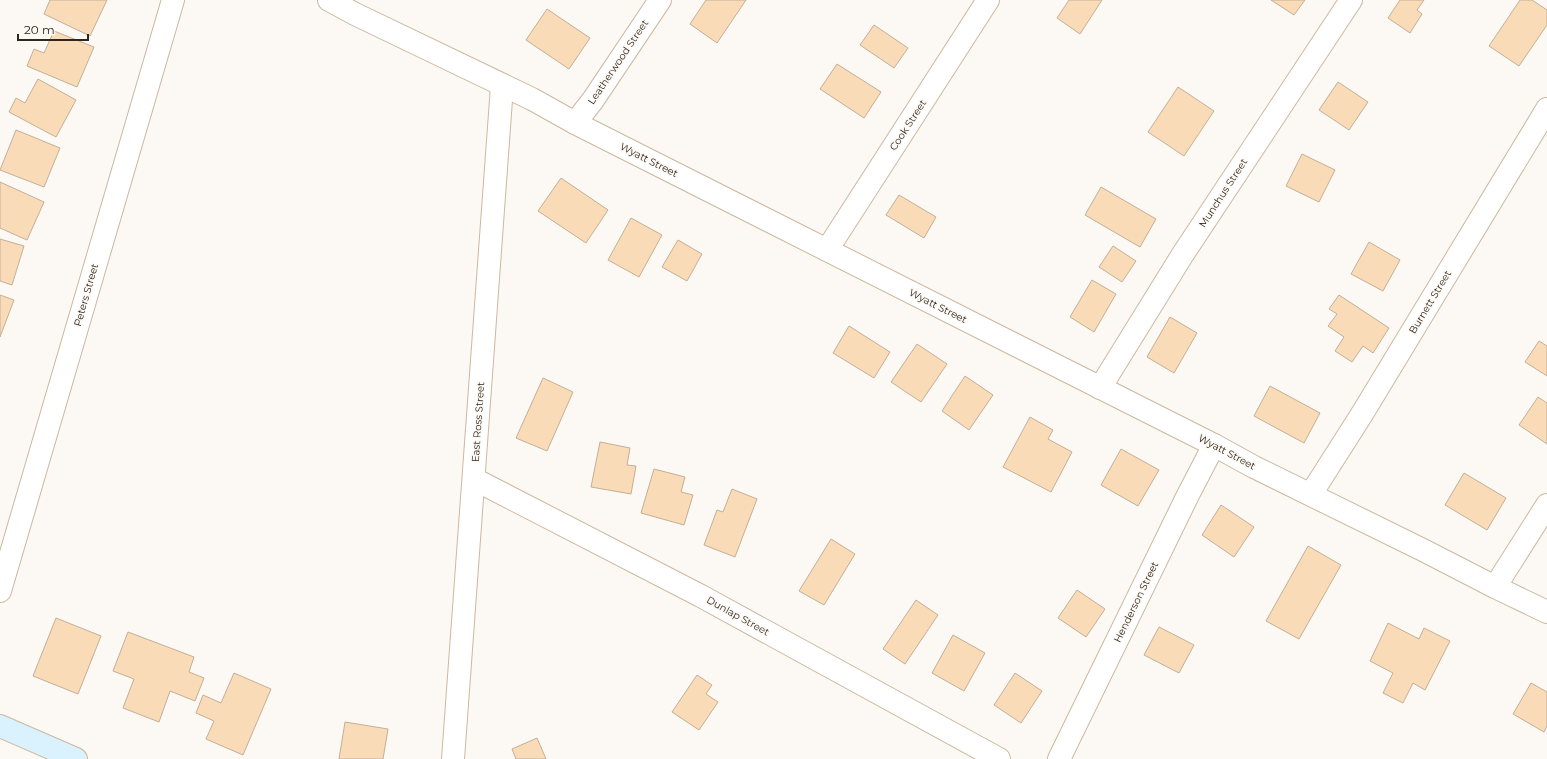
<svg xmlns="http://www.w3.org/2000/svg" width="1547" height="759" font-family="Montserrat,sans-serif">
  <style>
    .building { fill: #fadbb7; stroke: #c3af97 }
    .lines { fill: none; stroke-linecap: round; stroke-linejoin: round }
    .minor-casing { stroke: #ccb8a0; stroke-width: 24 }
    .tertiary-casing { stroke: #ccb8a0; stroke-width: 24 }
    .secondary-casing { stroke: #ccb8a0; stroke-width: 24 }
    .minor { stroke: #fff; stroke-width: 22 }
    .tertiary { stroke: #fff; stroke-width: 22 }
    .secondary { stroke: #daf2fe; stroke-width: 22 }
    .labels { text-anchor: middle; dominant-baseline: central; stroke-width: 3; stroke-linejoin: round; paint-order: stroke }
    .street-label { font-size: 10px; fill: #2f271e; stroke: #fcf8f3 }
  </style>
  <rect width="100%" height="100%" fill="#fcf8f3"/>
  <g class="building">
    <polygon points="50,0 107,0 90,36 44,14"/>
    <polygon points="706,0 746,0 717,43 690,24"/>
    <polygon points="1069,0 1102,0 1080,34 1057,18"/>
    <polygon points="1271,0 1305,0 1294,15"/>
    <polygon points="1400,0 1424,0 1417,10 1422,14 1410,33 1388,18"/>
    <polygon points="1520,0 1532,0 1547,10 1547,25 1519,66 1489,46"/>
    <polygon points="547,9 590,38 569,69 526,40"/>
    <polygon points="874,25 908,48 894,68 860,45"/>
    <polygon points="54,31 94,47 77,87 27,66 34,49 44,53"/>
    <polygon points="837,64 881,92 864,118 820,89"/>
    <polygon points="38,79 76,100 56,137 9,112 16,98 25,103"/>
    <polygon points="1338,82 1368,102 1349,130 1319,110"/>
    <polygon points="1178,87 1214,111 1184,156 1148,132"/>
    <polygon points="16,130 60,148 44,187 0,170"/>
    <polygon points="1302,154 1335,170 1319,202 1286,186"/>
    <polygon points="561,178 608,210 586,243 538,211"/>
    <polygon points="0,182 44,202 27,240 0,228"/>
    <polygon points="1101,187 1156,219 1140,247 1085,215"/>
    <polygon points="899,195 936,217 924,238 886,215"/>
    <polygon points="631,218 662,235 639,277 608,260"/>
    <polygon points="0,239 24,246 12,285 0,281"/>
    <polygon points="678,240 702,254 687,281 662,267"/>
    <polygon points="1369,242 1400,260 1383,291 1351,274"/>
    <polygon points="1113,246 1136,261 1122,282 1099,267"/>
    <polygon points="1092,280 1116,294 1094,332 1070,317"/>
    <polygon points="0,295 14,300 0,337"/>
    <polygon points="1339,295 1389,328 1373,353 1363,346 1352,362 1335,351 1344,337 1328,326 1337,314 1329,309"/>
    <polygon points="1170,317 1197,333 1174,373 1147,357"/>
    <polygon points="849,326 890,352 874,378 833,353"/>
    <polygon points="1539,341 1547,346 1547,376 1525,362"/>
    <polygon points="917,344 947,364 921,402 891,382"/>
    <polygon points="965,376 993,395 969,430 942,411"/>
    <polygon points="543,378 573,392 547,451 516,438"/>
    <polygon points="1270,386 1320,413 1304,443 1254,416"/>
    <polygon points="1538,397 1547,403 1547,444 1519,425"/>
    <polygon points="1030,417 1053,430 1048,439 1072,452 1051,492 1003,467"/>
    <polygon points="600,442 630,448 627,465 636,466 631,494 591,487"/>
    <polygon points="1121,449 1159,470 1138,506 1101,485"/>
    <polygon points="654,469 685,477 681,492 693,495 684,525 641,513"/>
    <polygon points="1464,473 1506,498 1487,530 1445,505"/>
    <polygon points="732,489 757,499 735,557 704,545 717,510 723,512"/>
    <polygon points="1221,505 1254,527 1234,557 1202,535"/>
    <polygon points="831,539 855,554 824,605 799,591"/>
    <polygon points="1308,546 1341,565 1299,639 1266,621"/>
    <polygon points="1077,590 1105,609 1086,637 1058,618"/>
    <polygon points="916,600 938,615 905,664 883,649"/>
    <polygon points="56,618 101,636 78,694 33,676"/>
    <polygon points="1388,623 1419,639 1424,628 1450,641 1425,690 1413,683 1403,703 1383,693 1393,673 1370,661"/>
    <polygon points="1159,627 1194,645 1179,673 1144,655"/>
    <polygon points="128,632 194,657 189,672 204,678 195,701 170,691 159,722 123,708 134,679 113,671"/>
    <polygon points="953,635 985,653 964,691 932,673"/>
    <polygon points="234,673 271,689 243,755 206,739 214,721 196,713 203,695 221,703"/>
    <polygon points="1015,673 1042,691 1021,723 994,705"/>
    <polygon points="697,675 712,685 706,694 718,702 699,730 672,712"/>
    <polygon points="1531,683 1547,692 1547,726 1544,732 1513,714"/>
    <polygon points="345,722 388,729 383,759 339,759"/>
    <polygon points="537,738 546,759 516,759 512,749"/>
  </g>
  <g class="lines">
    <g class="minor-casing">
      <g id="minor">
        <polyline points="575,123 593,100 660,0"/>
        <polyline points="827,250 988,0"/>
        <polyline points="1100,388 1183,254 1351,0"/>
        <polyline points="474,479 701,596 999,759"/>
        <polyline points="1311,494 1362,414 1547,109"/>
        <polyline points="1495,587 1547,505"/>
        <polyline points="0,591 173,0"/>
        <polyline points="1059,759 1188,495 1214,445"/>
      </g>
    </g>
    <g class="tertiary-casing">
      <g id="tertiary">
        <polyline points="329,0 355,14 532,99 575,123 1214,445 1254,467 1423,550 1495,587 1547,612"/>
        <polyline points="453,759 502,86"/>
      </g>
    </g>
    <g class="secondary-casing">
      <polyline id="secondary" points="0,726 76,759"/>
    </g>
    <use href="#minor" class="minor"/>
    <use href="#tertiary" class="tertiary"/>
    <use href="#secondary" class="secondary"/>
  </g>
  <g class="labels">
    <g class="street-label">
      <text transform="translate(618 62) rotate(-56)">Leatherwood Street</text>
      <text transform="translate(908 125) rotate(-57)">Cook Street</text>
      <text transform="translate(649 160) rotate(27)">Wyatt Street</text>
      <text transform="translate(1223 193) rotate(-57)">Munchus Street</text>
      <text transform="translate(86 295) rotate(-74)">Peters Street</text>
      <text transform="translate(1430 302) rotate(-59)">Burnett Street</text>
      <text transform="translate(938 306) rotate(27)">Wyatt Street</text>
      <text transform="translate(478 422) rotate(-86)">East Ross Street</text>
      <text transform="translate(1227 452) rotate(28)">Wyatt Street</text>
      <text transform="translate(1136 602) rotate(-64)">Henderson Street</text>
      <text transform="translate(738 616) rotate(29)">Dunlap Street</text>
    </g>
  </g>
  <path d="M18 34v6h70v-6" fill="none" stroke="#2f271e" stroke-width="2"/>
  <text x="24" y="34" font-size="12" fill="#2f271e" stroke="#fcf8f3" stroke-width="3" paint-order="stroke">20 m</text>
</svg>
